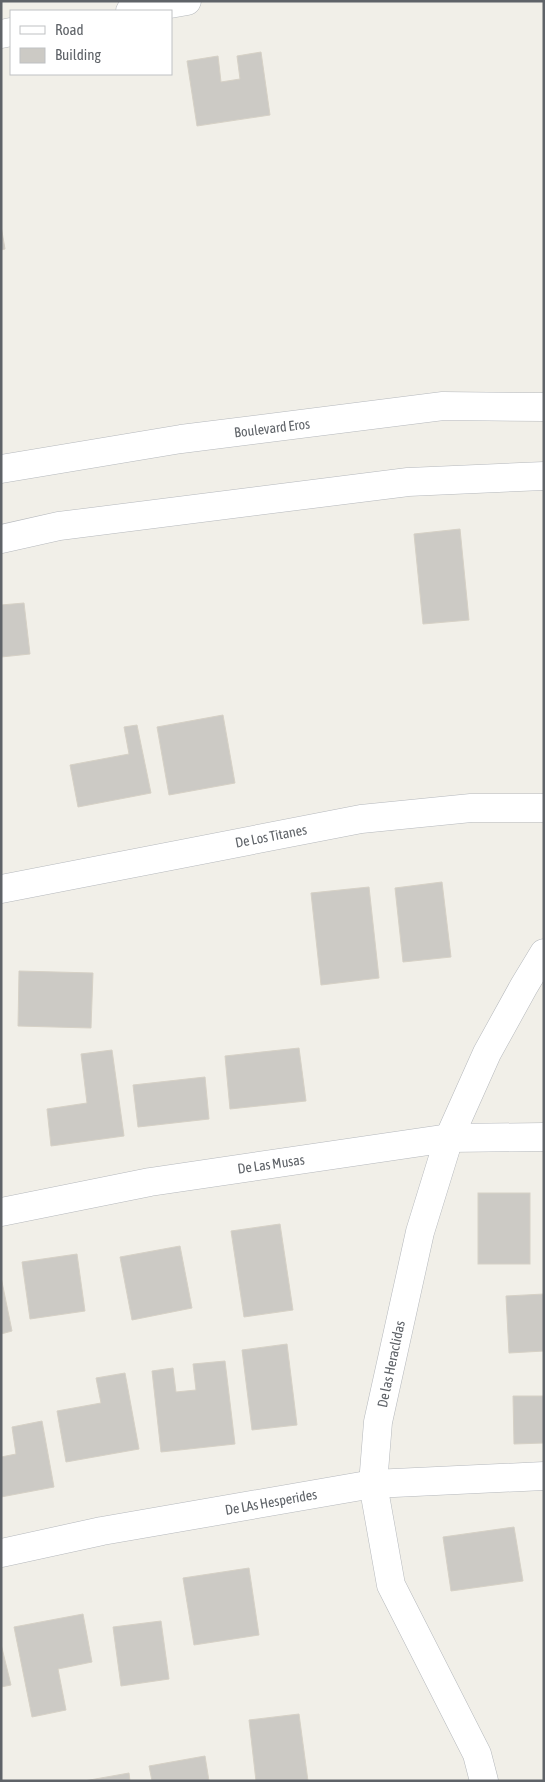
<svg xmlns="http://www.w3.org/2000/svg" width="545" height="1782" font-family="'Asap Condensed',sans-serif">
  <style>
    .building { fill: #cccac5; stroke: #d6d1c6 }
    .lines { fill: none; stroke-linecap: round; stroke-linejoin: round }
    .minor-casing { stroke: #b5b8bc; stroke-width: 29 }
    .minor { stroke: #fff; stroke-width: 28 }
    .labels { text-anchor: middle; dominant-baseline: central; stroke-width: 4; stroke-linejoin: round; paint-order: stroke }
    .street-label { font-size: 14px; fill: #5f6368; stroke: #fff }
  </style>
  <rect width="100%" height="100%" fill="#f1efe8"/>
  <g class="building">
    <polygon points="261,52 270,115 197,126 187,61 218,56 221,82 240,79 237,56"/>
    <polygon points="1,226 5,249 1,250"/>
    <polygon points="460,529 469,620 423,624 414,534"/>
    <polygon points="24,603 30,654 1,657 1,605"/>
    <polygon points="223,715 235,783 169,795 157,727"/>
    <polygon points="137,725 151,793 78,807 70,765 129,754 124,727"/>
    <polygon points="442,882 451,957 403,962 395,888"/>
    <polygon points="369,887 379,978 321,985 311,893"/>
    <polygon points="19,971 93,973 91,1028 18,1026"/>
    <polygon points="299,1048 306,1101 230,1109 225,1056"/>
    <polygon points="112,1050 124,1136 51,1146 47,1109 87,1103 81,1054"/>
    <polygon points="205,1077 209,1119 138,1127 133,1085"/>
    <rect x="478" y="1193" width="52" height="71"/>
    <polygon points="280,1224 293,1310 244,1317 231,1231"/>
    <polygon points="180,1246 192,1308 132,1320 120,1257"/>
    <polygon points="77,1254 85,1311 30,1319 22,1262"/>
    <polygon points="1,1277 12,1331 1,1334"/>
    <polygon points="544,1294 544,1351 509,1353 506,1296"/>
    <polygon points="287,1344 297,1425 252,1430 242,1350"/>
    <polygon points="225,1361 235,1444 161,1452 152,1371 173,1368 176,1392 196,1390 193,1364"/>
    <polygon points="125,1373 139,1449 66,1462 57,1411 101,1403 96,1378"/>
    <polygon points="513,1396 544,1396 544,1443 514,1444"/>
    <polygon points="42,1421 54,1487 1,1497 1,1457 16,1454 12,1427"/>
    <polygon points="514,1527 523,1581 451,1591 443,1537"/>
    <polygon points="249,1568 259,1635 194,1645 183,1578"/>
    <polygon points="83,1614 92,1662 58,1669 66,1710 32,1717 14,1627"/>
    <polygon points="161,1621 169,1679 121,1686 113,1627"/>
    <polygon points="1,1644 11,1685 1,1687"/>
    <polygon points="299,1714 308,1781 256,1781 249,1720"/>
    <polygon points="205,1756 209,1781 152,1781 149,1766"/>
    <polygon points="129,1773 130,1781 84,1781"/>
  </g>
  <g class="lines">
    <g class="minor-casing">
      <g id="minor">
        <polyline points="130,11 187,1"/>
        <polyline points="1,34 11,32"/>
        <polyline points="1,469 181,439 443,406 544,407"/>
        <polyline points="1,539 59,526 408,482 544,476"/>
        <polyline points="1,889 361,819 471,808 544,808"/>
        <polyline points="1,1212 150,1182 449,1138 544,1137"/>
        <polyline points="1,1553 102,1531 373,1484 544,1476"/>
        <polyline points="484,1781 477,1754 391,1585 373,1484 378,1422 420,1232 449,1138 487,1053 524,986 544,953"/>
      </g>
    </g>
    <use href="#minor" class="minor"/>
  </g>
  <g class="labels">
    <g class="street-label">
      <text transform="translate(272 428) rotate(-7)">Boulevard Eros</text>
      <text transform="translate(271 836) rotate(-11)">De Los Titanes</text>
      <text transform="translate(271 1164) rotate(-8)">De Las Musas</text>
      <text transform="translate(391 1364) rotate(-78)">De las Heraclidas</text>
      <text transform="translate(271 1502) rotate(-10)">De LAs Hesperides</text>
    </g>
  </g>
  <rect width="545" height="1782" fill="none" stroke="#5f6368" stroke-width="5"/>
  <rect x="10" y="10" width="162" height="65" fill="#ffffff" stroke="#bfc1c3"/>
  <rect x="20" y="26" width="25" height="8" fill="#ffffff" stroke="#bfc1c3"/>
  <text x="55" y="35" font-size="15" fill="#5f6368">Road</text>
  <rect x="20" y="48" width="25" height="15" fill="#cccac5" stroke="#bfc1c3"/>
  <text x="55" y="60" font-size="15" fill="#5f6368">Building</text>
</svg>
